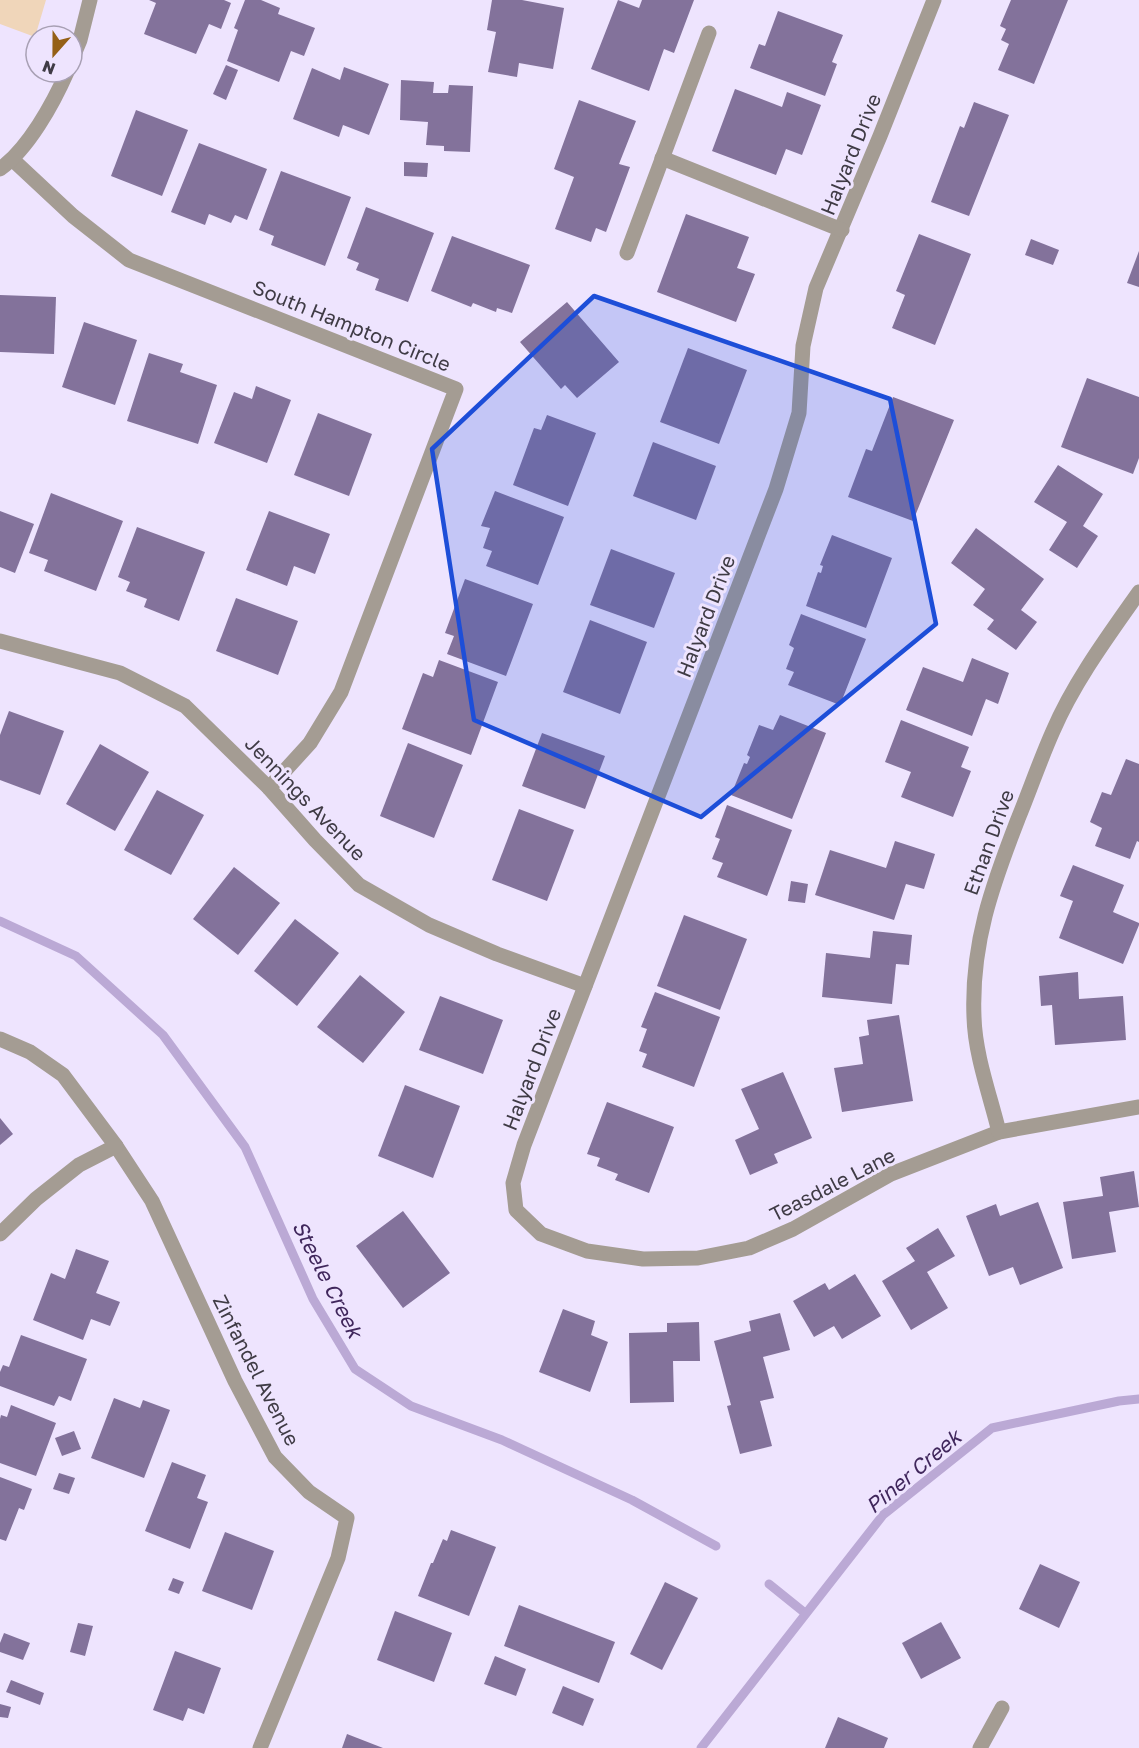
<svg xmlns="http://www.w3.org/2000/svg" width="1139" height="1748" font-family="'Golos Text',sans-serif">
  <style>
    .green { fill: #f0d6ba }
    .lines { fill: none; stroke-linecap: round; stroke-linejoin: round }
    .stream { stroke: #bba9d5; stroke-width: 9 }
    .building { fill: #83729b }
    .minor { stroke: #a49c93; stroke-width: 15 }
    .marked { fill: #1d4ed8; fill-opacity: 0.2; stroke: #1d4ed8; stroke-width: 4.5; stroke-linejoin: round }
    .labels { text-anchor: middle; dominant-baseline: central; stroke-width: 6; stroke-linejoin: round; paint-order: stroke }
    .street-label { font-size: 20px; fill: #3f3b45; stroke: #eee4fe }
    .water-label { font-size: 21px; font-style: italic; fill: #40275c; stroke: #eee4fe }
  </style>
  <rect width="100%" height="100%" fill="#eee4fe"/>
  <polygon class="green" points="0,0 46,0 35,37 0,24"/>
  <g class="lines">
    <g class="stream">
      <polyline points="0,921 76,956 163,1035 245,1147 313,1299 355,1369 411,1406 502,1440 632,1500 716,1546"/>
      <polyline points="769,1584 805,1613"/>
      <polyline points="701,1748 883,1515 992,1428 1119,1401 1139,1399"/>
    </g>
  </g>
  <g class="building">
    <polygon points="149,0 224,0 231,3 221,29 209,24 196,54 144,34 156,3"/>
    <polygon points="245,0 261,0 280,8 278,14 315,28 304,56 291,51 279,82 227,61 238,30 234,28"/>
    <polygon points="492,0 522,0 564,8 553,69 519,63 517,77 488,72 496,32 487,30"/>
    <polygon points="618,0 639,8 642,0 694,0 674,53 664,49 649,91 591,69"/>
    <polygon points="1011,0 1068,0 1034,84 998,70 1009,44 1001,40 1006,29 1000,26"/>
    <polygon points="778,11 843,35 832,62 837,64 825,96 750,68 759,44 765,46"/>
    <polygon points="226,65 238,70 226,100 213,94"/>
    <polygon points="344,67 389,84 369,135 343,125 339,137 293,119 312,68 340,80"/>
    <polygon points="401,80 434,82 433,93 448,93 449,85 473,86 470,152 444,151 444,146 426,145 428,122 400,120"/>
    <polygon points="735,89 782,107 787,92 821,105 802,155 786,149 776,175 712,151"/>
    <polygon points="579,100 636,121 619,164 630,167 606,232 596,228 591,242 555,229 574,177 554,169"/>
    <polygon points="974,102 1009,115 969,216 931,202 960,126 964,128"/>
    <polygon points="136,110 188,130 162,196 111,176"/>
    <polygon points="199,143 267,169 247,220 235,215 231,223 209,214 205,225 171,212"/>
    <polygon points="404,162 428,163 427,177 404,176"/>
    <polygon points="281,171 351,197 325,266 271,245 274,236 259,230"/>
    <polygon points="366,207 434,233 408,302 375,290 379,279 356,270 359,263 347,258"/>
    <polygon points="686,214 749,237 737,268 755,274 736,322 657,292"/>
    <polygon points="919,234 971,254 935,345 892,328 905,295 896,291"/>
    <polygon points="452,236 530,265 512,313 497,308 496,312 473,303 471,307 431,291"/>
    <polygon points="1031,239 1059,250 1053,265 1025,255"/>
    <polygon points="1139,251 1139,287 1127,283"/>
    <polygon points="0,295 56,297 54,354 0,352"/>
    <polygon points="567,302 619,362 577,398 565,385 561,389 520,342"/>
    <polygon points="84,322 137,340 115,405 62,387"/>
    <polygon points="688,348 747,370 719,444 660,422"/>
    <polygon points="149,353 183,364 180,372 217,385 198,444 127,421"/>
    <polygon points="1087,378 1139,397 1139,458 1133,474 1061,447"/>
    <polygon points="256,386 291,400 267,463 214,443 234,392 252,399"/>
    <polygon points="893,397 954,420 913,521 848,497 866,449 872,451"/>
    <polygon points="318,413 372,434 349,496 294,475"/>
    <polygon points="547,415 596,433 568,506 513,485 534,428 541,430"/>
    <polygon points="653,442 716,466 696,520 633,496"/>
    <polygon points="1058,465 1103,494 1083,526 1098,536 1077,568 1049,550 1067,522 1034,502"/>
    <polygon points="495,491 564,517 538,585 486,566 492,551 483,548 490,528 481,526"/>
    <polygon points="51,493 123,521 96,591 44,571 48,560 29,553"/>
    <polygon points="0,511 34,524 15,573 0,567"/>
    <polygon points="269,511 330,534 315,574 294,566 287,586 246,570"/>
    <polygon points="137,527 205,552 179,621 144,607 147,599 126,591 130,582 118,577"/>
    <polygon points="976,528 1044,579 1021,610 1037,622 1016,650 987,629 994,620 973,605 985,589 951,563"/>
    <polygon points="832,535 892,558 866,628 806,606 818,572 821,573 823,566 820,565"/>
    <polygon points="611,549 675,573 654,628 590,605"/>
    <polygon points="465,579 533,604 506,676 447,654 454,636 445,633"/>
    <polygon points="236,598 298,621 278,675 216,651"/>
    <polygon points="801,614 866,639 840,705 788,685 794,672 786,669 794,648 789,645"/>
    <polygon points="590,620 647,642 620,714 563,692"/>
    <polygon points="972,658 1009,673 998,704 986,699 972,736 906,710 923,667 963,682"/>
    <polygon points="439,660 498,682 471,755 402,729 423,673 433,677"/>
    <polygon points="9,711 64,731 40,795 0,780 0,735"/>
    <polygon points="780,715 826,733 792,819 731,795 744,763 747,764 750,757 747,755 759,725 773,730"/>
    <polygon points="901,720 969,747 961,767 971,771 953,817 901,797 911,772 885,762"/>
    <polygon points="542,733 605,756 585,809 522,786"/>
    <polygon points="408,743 463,765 434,838 380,816"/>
    <polygon points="100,744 149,772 115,831 66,804"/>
    <polygon points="1126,759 1139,764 1139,842 1137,841 1130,859 1095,846 1102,828 1090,822 1102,792 1111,795"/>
    <polygon points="157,790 204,815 171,875 124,850"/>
    <polygon points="727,805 792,830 767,896 717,877 723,863 712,859 720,839 715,837"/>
    <polygon points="519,809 574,830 547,901 492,880"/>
    <polygon points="895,841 935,854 924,889 906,884 894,920 815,895 830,850 886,868"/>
    <polygon points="1073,865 1124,885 1113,912 1139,923 1139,925 1123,964 1059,938 1073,901 1060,896"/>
    <polygon points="234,867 280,903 238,955 193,919"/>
    <polygon points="791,881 808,884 805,903 788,901"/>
    <polygon points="684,915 747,939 720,1010 657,986"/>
    <polygon points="295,919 339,953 297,1006 254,971"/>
    <polygon points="873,931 912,935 909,965 896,964 892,1004 822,997 826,953 870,958"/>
    <polygon points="1078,972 1079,999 1123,996 1126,1040 1055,1045 1052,1005 1041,1006 1039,976"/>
    <polygon points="360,975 405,1012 363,1063 317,1027"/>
    <polygon points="655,992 720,1017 694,1087 642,1067 647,1054 639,1051 647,1029 641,1027"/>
    <polygon points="440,996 503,1020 483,1074 419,1050"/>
    <polygon points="899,1015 913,1101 842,1112 834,1068 863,1064 859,1037 869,1035 867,1020"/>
    <polygon points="783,1072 812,1138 774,1154 778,1163 750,1175 735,1140 759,1129 741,1089"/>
    <polygon points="405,1085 460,1106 433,1178 378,1156"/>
    <polygon points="607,1102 674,1127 649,1193 615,1180 618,1174 597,1166 600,1158 587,1154"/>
    <polygon points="0,1118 13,1134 0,1145"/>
    <polygon points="1134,1171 1139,1207 1109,1212 1116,1252 1072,1259 1063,1202 1103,1196 1100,1177"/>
    <polygon points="1038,1202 1063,1268 1020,1285 1013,1267 989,1276 966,1216 996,1204 1000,1216"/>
    <polygon points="403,1211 450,1273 403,1308 356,1246"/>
    <polygon points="938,1228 955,1256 927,1272 948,1308 911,1330 882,1281 915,1261 906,1248"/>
    <polygon points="76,1249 109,1261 96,1293 120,1302 110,1326 91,1319 83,1340 33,1320 51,1273 65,1279"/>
    <polygon points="855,1274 881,1316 842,1339 834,1326 814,1337 793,1301 825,1283 829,1290"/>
    <polygon points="563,1309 595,1321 591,1335 608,1342 590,1392 539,1372"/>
    <polygon points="780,1313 790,1350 763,1357 774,1398 760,1401 772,1446 740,1454 727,1406 731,1405 714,1341 751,1331 749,1321"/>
    <polygon points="699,1322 700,1361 673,1361 674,1402 630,1403 629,1333 667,1332 667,1323"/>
    <polygon points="21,1335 87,1359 71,1401 59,1396 54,1406 0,1386 0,1372 3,1365 9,1367"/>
    <polygon points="114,1398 140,1408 143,1400 170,1410 144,1478 91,1458"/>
    <polygon points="11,1405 56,1423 36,1476 0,1463 0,1419 1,1415 7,1417"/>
    <polygon points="74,1431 81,1449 62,1456 55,1438"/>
    <polygon points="172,1462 206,1475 197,1498 208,1502 190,1549 145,1531"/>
    <polygon points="59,1473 75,1478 69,1494 53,1489"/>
    <polygon points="0,1477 32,1489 24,1510 19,1508 6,1541 0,1539"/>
    <polygon points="451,1530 496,1547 469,1616 418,1596 431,1563 433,1563 443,1539 447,1541"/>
    <polygon points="225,1532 274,1551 252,1610 202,1591"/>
    <polygon points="1040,1564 1080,1582 1059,1628 1019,1609"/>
    <polygon points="173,1578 184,1582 179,1594 168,1590"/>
    <polygon points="665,1582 698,1598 662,1670 630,1654"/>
    <polygon points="519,1605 615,1642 599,1683 504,1646"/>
    <polygon points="395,1611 452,1633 434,1682 377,1660"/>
    <polygon points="941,1622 961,1658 921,1679 902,1643"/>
    <polygon points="78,1623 93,1626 85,1656 70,1652"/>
    <polygon points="4,1633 30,1643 23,1660 0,1652 0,1643"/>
    <polygon points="175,1651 221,1668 204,1714 188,1708 183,1721 153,1710"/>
    <polygon points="495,1656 526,1669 516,1696 484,1684"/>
    <polygon points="11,1680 44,1693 40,1705 6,1692"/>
    <polygon points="563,1686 594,1699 583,1726 552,1713"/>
    <polygon points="0,1704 11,1707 8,1718 0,1717"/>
    <polygon points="838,1717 888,1738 884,1748 825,1748"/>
    <polygon points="347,1734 383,1748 342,1748"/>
  </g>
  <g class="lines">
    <g class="minor">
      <polyline points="934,0 880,136 816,288 803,346 799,413 776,489 524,1145 513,1183 516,1210 541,1234 587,1251 643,1259 698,1258 749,1248 793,1229 891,1174 999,1132 1139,1107"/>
      <polyline points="72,59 80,40 90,0"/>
      <polyline points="662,158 842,230"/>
      <polyline points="13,160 73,216 129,260 456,389 341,692 310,743 269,788"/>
      <path d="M0 169C28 149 53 104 67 72"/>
      <polyline points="627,253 709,33"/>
      <polyline points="0,641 120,673 185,706 269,788 315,840 359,885 429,925 497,954 585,986"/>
      <polyline points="0,1039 30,1052 63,1075 116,1146 152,1201 235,1381 275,1457 309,1492 347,1518 338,1558 260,1748"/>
      <path d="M999 1132C990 1095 975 1055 974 1017 971 944 992 886 1018 819 1030 790 1040 760 1053 731 1074 682 1108 636 1139 592"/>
      <polyline points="0,1234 36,1199 79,1165 116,1146"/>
      <polyline points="980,1748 1002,1708"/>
    </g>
  </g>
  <path class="marked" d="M594 296 890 399 936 624 701 817 474 720 432 449Z"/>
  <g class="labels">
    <g class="street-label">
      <text transform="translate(850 154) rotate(-68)">Halyard Drive</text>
      <text transform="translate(352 325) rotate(22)">South Hampton Circle</text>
      <text transform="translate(705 616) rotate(-69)">Halyard Drive</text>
      <text transform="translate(306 798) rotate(46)">Jennings Avenue</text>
      <text transform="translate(988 842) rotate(-70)">Ethan Drive</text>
      <text transform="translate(531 1069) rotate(-69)">Halyard Drive</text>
      <text transform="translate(832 1184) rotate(-27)">Teasdale Lane</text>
      <text transform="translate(257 1370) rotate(63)">Zinfandel Avenue</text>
    </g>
    <g class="water-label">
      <text transform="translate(328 1279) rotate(63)">Steele Creek</text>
      <text transform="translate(913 1471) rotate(-40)">Piner Creek</text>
    </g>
  </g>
  <g transform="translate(54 54) rotate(201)"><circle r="28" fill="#eee4fe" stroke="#a8a0b4" stroke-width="1.5"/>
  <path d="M0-4.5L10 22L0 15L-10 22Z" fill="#956016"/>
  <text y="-9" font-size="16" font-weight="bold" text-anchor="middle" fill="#3f3b45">N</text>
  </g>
</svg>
